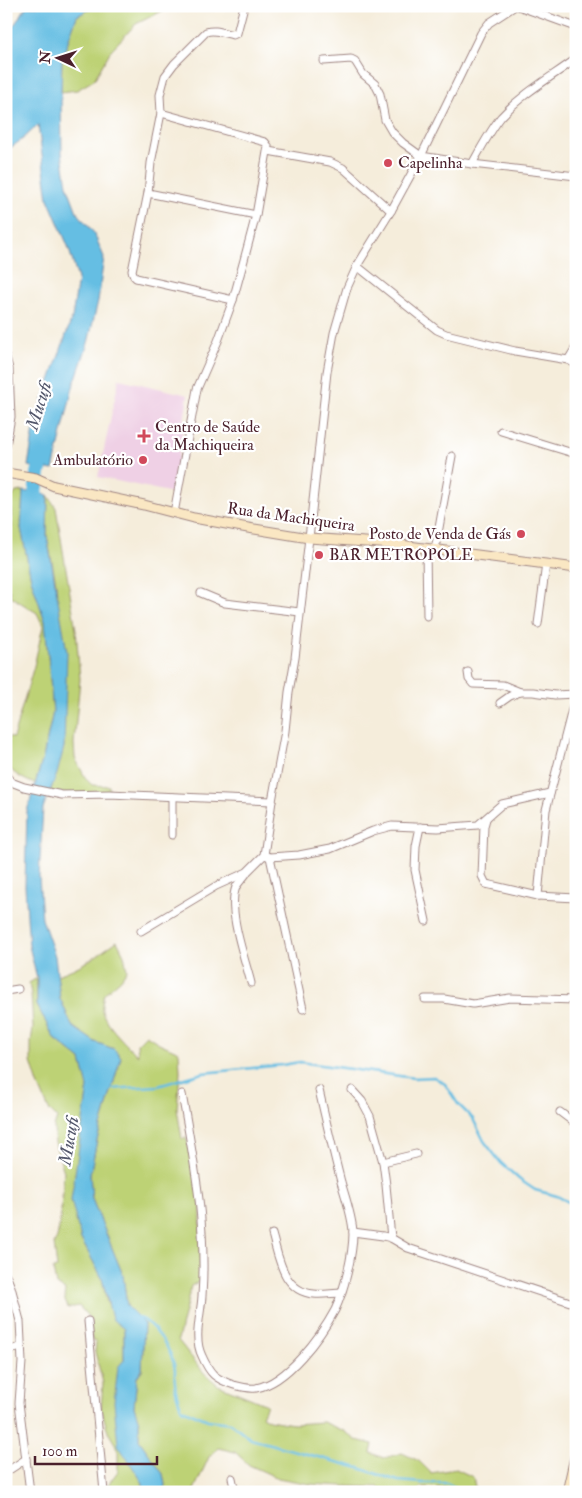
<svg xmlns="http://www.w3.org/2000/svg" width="582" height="1498" font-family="'IM FELL Double Pica',serif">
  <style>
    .built { fill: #efd0e5 }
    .green { fill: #bdd275; stroke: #847850 }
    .water { fill: #65bee3; stroke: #586e87 }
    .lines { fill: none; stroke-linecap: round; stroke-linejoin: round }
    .stream { stroke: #65bee3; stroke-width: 2.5 }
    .river { stroke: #65bee3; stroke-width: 15 }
    .street-casing { stroke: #a08683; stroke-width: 9 }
    .secondary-casing { stroke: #a08683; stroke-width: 11 }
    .street { stroke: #fff; stroke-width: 7 }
    .secondary { stroke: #fae7c3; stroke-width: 9 }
    .poi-dot { fill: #d1495b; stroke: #fff; stroke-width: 2 }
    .labels { text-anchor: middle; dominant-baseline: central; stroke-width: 4.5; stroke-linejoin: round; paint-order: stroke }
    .poi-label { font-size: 16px; fill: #4a1f2b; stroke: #fff; text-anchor: start }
    .street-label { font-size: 16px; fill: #4a1f2b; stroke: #fff }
    .water-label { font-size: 18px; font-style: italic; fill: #53576b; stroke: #fff }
  </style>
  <rect width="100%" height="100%" fill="#fff"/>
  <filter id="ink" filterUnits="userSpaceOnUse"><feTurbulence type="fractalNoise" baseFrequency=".02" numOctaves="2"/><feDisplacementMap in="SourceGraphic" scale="10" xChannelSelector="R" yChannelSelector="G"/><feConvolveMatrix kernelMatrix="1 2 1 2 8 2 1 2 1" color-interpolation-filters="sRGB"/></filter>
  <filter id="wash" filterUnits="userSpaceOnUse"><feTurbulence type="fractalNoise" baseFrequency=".0096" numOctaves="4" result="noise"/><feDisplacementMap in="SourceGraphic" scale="20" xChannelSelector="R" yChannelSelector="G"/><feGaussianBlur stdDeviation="1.12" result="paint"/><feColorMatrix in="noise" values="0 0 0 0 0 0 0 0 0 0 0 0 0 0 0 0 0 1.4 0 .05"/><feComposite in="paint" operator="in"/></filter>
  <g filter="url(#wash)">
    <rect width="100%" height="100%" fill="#f5eddb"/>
    <polygon class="built" points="119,379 188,395 173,493 98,477"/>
    <g class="green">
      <polygon points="96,6 172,6 136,24 111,50 94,80 77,90 61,92 62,58 77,16"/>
      <path d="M23 491 21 528 31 579 45 621 53 712 43 758 35 784C25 780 9 773 6 761 4 754 6 744 6 736L13 738 34 666 43 626 37 613 10 596V591L6 590V537L12 527 10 501 16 492Z"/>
      <polygon points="48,495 56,508 76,630 80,679 74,743 75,758 86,779 92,785 109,786 109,794 50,793 64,747 56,583 47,536"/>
      <path d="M117 941 124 955 127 970 121 979 104 994C103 999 101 1006 102 1011 105 1024 128 1047 138 1055L137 1044 146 1035 159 1043 179 1052 180 1072 177 1109 182 1139 186 1138 194 1162 201 1208 200 1281 191 1286 178 1340 204 1373 218 1385 267 1405 262 1416 269 1420 293 1424 323 1422 344 1431 356 1440 373 1444 371 1453 384 1458 402 1453 419 1461 431 1473 456 1469 473 1477 476 1492H451L447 1488 421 1487 418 1492H380L379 1487 344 1486 310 1484 278 1478 249 1465 235 1452 218 1448 209 1457 193 1492H164L165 1485 163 1474 139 1440V1422L134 1407 137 1377 142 1370 144 1323 127 1306 123 1275 92 1199 90 1175 97 1140 121 1057 114 1049 95 1042 72 1026 60 998 57 975C80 968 98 955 117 941Z"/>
      <polygon points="37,978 37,1005 54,1038 81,1060 88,1087 77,1165 81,1239 102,1278 107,1303 124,1329 124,1360 143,1483 143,1492 107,1492 107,1486 118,1471 118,1449 108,1432 101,1408 103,1383 95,1352 96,1342 92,1341 90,1319 79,1306 68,1308 64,1298 65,1290 56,1285 53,1269 57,1268 54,1244 57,1238 60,1221 64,1172 55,1143 54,1127 57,1118 49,1110 38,1084 31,1062 31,1042 33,1028 31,994 29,983"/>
    </g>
    <g class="water">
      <polygon points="27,6 96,6 77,16 62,58 61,92 62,153 67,185 77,212 94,233 104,257 98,301 88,343 73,387 53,470 28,466 35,423 72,318 78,279 68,246 48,199 38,125 24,138 6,151 6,30 10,31"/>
      <polygon points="23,491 48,495 47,536 67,652 64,747 57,774 43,808 39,877 42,919 55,956 60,998 72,1026 95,1042 114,1049 121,1057 97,1140 90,1175 92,1199 123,1275 127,1306 144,1323 142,1370 137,1377 134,1407 139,1422 139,1440 163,1474 165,1485 164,1492 143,1492 143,1483 118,1445 114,1402 118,1367 124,1360 124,1329 112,1319 102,1278 81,1239 71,1200 88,1087 81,1060 54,1038 37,1005 37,978 29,946 25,886 27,811 43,758 53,712 45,621 31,579 21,528"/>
    </g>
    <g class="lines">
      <g class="stream">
        <polyline points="109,1089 158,1086 203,1073 282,1065 300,1062 414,1078 434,1077 445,1084 458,1104 473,1119 484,1141 501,1163 520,1180 535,1190 557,1196 576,1206"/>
        <path d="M137 1317C154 1322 173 1352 175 1370 175 1374 174 1378 175 1382 175 1392 178 1400 182 1409L208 1420 231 1423 251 1439 359 1468 398 1481 422 1483H447L464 1492"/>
      </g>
      <path class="river" d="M35 513C34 491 39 470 44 449"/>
    </g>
  </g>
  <g filter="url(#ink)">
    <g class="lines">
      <g class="street-casing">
        <g id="street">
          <polyline points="518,6 576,27"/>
          <polyline points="324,61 351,59 355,61 363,74 375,84 380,94 385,120 392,132 403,143 421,156 472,164 576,176"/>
          <polyline points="161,113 265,142 268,146 256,215 244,260 233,300 218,341 197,389 174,513"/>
          <polyline points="268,151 330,162 343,168 391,211"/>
          <path d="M472 164C481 148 490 131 501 117 523 93 550 78 576 59"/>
          <polyline points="148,193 256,215"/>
          <polyline points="357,266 437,330 446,334 515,351 568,360 576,364"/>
          <path d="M233 300 136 278 134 276 132 271 148 193 151 163 161 113 160 95 165 76 174 64 206 32C215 29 223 33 233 35L237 33 244 6"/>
          <polyline points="6,357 9,369 11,417 6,446"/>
          <polyline points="568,360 576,347"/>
          <polyline points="501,431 576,454"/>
          <polyline points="426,549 427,616"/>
          <polyline points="435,550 452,456"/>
          <polyline points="201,593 225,603 300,612"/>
          <polyline points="538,624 546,564"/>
          <polyline points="468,672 469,679 473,684 503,685 520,692"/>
          <polyline points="500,703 510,696 520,692 533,692 555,695 576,694"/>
          <polyline points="6,775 11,782 24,787 62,795 109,794 272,801"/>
          <polyline points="486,819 484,826 482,876 486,884 538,896 576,898"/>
          <polyline points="420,827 416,846 415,870 426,921"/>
          <polyline points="172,835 172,797"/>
          <polyline points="264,855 270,857 299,855 330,849 373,831 392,826 438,828 478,825 502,804 550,793"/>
          <polyline points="270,857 303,1009"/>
          <path d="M246 874C243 878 238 883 236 887 227 910 245 959 251 983"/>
          <polyline points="538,896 546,810 574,702 576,699"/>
          <polyline points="141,931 216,886 247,872 264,855 272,801 285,731 289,692 295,658 309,538 327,372 334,333 347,288 357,266 391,211 421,156 481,33 489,23 515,6"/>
          <polyline points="6,991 18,989"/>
          <polyline points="425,999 444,999 473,1004 510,998 576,1000"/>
          <polyline points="352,1090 362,1101 370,1116 383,1162 386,1185 391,1238"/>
          <path d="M182 1094C194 1162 207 1226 202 1296 201 1315 193 1338 202 1356 210 1374 215 1379 234 1385 241 1387 248 1389 256 1388 287 1383 321 1336 335 1310 344 1291 353 1255 353 1233 353 1219 345 1196 341 1182 333 1151 326 1121 319 1090"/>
          <polyline points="560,1112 576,1124"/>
          <polyline points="383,1162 416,1154"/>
          <polyline points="353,1232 383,1236 391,1238 408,1248 576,1304"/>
          <path d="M272 1234C279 1258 283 1292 314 1294 323 1295 333 1293 342 1293"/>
          <polyline points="6,1275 11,1287 20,1321 22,1362 19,1403 30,1492"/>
          <polyline points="88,1321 104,1492"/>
          <polyline points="6,1351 21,1347"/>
          <polyline points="6,1472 26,1459"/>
          <polyline points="232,1478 235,1492"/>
        </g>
      </g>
      <g class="secondary-casing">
        <g id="secondary">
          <polyline points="6,473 36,478 54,486 144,505 194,518 248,528 309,538 393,544 576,568"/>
          <polyline points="567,1492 576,1453"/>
        </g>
      </g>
      <use href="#street" class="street"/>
      <use href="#secondary" class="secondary"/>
    </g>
  </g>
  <g class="poi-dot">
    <circle cx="388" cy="163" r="5"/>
    <path d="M141.5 428.5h5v5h5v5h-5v5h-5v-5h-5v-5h5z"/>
    <circle cx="143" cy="460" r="5"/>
    <circle cx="521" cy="534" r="5"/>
    <circle cx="319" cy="555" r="5"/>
  </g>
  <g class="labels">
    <g class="poi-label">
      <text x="398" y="163">Capelinha</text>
      <text x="155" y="427">Centro de Saúde<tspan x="155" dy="18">da Machiqueira</tspan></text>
      <text x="133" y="460" text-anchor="end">Ambulatório</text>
      <text x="511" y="534" text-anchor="end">Posto de Venda de Gás</text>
      <text x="329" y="555">BAR METROPOLE</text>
    </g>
    <g class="street-label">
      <text transform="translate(291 517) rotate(8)">Rua da Machiqueira</text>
    </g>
    <g class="water-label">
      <text transform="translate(39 406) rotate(-73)">Mucufi</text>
      <text transform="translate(69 1141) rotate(-80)">Mucufi</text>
    </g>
  </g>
  <rect width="582" height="1498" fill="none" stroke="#fff" stroke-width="25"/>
  <g transform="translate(58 58) rotate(274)" stroke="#ffffff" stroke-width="4" paint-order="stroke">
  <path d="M0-4L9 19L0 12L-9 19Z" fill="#4a1f2b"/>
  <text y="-8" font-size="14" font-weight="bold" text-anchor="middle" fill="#4a1f2b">N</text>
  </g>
  <path d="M35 1456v8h122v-8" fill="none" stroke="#4a1f2b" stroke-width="2.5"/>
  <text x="42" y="1456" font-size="15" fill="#4a1f2b" stroke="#ffffff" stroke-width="4" paint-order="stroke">100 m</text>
</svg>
